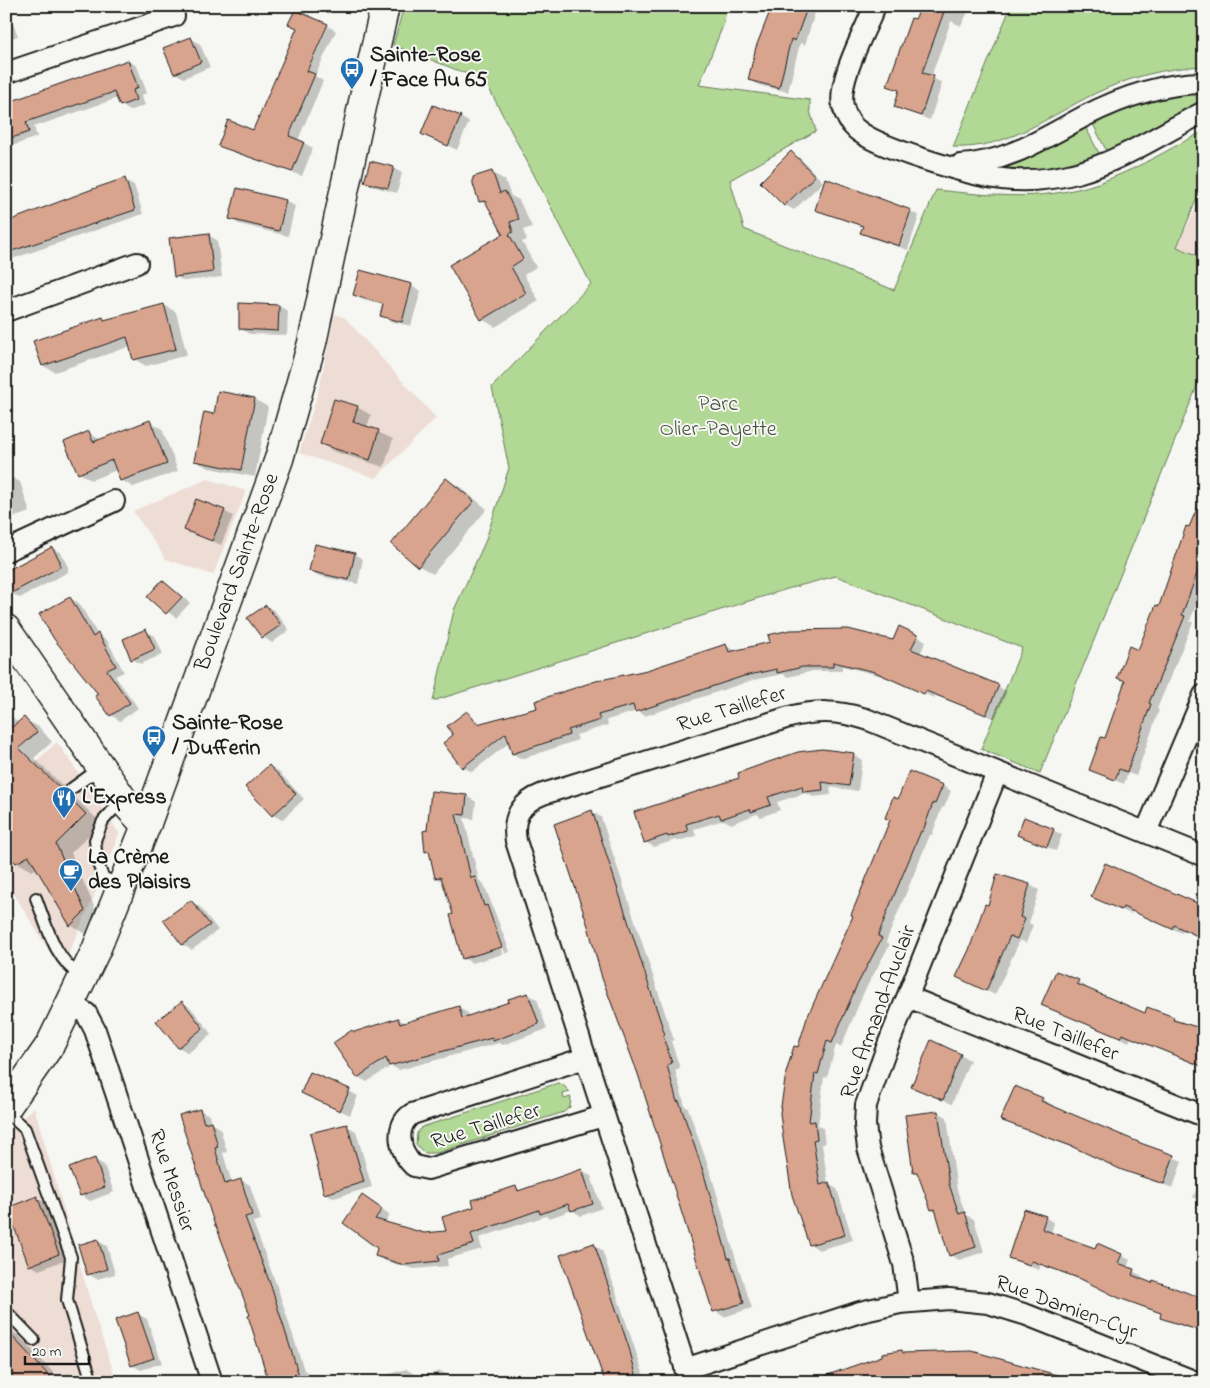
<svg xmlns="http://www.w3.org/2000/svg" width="1210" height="1388" font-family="'Indie Flower',sans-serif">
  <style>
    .built { fill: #edddd4 }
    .green { fill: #b1d895; stroke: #667a58 }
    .shadow { fill: #0003; fill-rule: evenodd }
    .building { fill: #d9a48e; stroke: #1c1c1c }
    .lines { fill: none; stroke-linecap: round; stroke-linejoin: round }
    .lane-casing { stroke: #1c1c1c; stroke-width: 14 }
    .street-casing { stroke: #1c1c1c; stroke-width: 24 }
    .secondary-casing { stroke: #1c1c1c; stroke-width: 31 }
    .lane { stroke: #f6f6f2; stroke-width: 10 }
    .street { stroke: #f6f6f2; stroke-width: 20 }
    .secondary { stroke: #f6f6f2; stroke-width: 28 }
    .labels { text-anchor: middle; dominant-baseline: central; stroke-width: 4; stroke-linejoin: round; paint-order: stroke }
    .poi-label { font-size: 22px; font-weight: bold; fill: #1c1c1c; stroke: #f6f6f2; text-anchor: start }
    .park-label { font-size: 22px; fill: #495440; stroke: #f6f6f2 }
    .street-label { font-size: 22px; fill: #1c1c1c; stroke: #f6f6f2 }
  </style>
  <rect width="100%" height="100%" fill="#f6f6f2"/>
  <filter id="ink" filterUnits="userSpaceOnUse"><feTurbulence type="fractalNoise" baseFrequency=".02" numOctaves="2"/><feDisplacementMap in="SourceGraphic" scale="10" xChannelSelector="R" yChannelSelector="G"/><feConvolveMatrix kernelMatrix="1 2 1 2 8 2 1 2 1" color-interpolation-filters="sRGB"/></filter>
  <g filter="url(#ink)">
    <g class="built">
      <polygon points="1204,191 1204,258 1177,247"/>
      <polygon points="335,314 345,318 436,418 376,478 299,453 318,393"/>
      <polygon points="208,479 246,491 213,575 166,559 133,511"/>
      <polygon points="57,742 119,833 109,862 61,970 6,881 6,789"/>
      <polygon points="34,1107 96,1320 117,1382 6,1382 6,1135"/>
    </g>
    <g class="green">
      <path d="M404 6H726L724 23 699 85 810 100V111L816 131 730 180 744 229 894 290 936 190C1004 197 1059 203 1123 173 1151 161 1176 145 1204 131V181L1177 247 1204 258V369L1040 773 981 749 1022 648 836 576 787 589 433 701 454 610 485 542 509 468 492 387 591 284 485 81 393 45Z"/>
      <path d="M1011 6H1204V66C1165 68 1129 77 1094 94 1049 116 1006 150 953 147Z"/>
      <path d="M1204 92V104L1107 152 1093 124C1129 105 1164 96 1204 92Z"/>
      <polygon points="1086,128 1100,155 1045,170 1005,171 1005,165 1038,153"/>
      <polygon points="558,1083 563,1085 570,1092 563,1094 564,1099 571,1097 570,1107 564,1112 437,1153 424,1153 416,1144 417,1133 422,1127"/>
    </g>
    <g class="shadow">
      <polygon points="6,6 18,36 6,40"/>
      <polygon points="773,6 817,6 805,45 800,43 788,92 758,85 750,80"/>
      <polygon points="924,6 971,6 961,26 951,21 931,77 942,83 930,120 895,107 900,91 888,85"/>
      <polygon points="295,11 326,25 303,76 305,77 328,26 336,31 315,76 323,81 298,140 313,148 302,176 220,146 229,122 254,131 298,28 290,24"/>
      <polygon points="191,38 200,44 210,67 184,78 175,73"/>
      <polygon points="128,61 137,66 147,93 141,95 145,105 130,111 121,105 118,98 34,127 37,137 6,148 6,102 17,99 19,100"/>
      <polygon points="460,117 469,122 457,150 432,138"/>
      <polygon points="791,153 800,158 823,182 794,210 785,205 762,182"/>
      <polygon points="393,168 402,173 397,193 375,187 366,182"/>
      <polygon points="491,172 505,180 511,196 519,200 532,227 523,230 527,240 522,242 536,267 524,275 539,301 495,327 482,319 505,234 490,207 480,201"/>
      <polygon points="125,180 134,185 143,214 9,260 6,259 6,223"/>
      <polygon points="238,189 286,201 295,206 288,236 239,224 230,219"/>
      <polygon points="816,209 910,211 919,216 908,250 871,238 862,233 864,227"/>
      <polygon points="208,235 217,240 222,277 184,281 175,276"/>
      <polygon points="361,271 412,286 421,291 411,326 390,321 381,315 384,305 363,300 354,295"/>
      <polygon points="164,305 176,312 187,355 146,366 134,359 131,346 55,372 43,366 103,318 106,320"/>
      <polygon points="241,305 279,306 288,311 287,335 249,334 240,328"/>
      <polygon points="254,399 268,407 255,477 209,468 195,461 215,415"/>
      <polygon points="357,407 371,415 367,427 393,439 384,467 335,452 321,444"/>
      <polygon points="150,422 162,429 178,471 133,487 121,480 117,470 91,480 79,473 89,433 101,440"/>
      <polygon points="11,477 20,482 30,512 6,520 6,479"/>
      <polygon points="446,479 460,487 487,509 433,574 419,566 392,544"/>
      <polygon points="1204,493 1204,584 1190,621 1193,622 1157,709 1159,710 1136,776 1128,773 1124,784 1090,770 1106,740 1126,682 1119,678 1138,651 1160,608"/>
      <polygon points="224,511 233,516 221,545 185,529"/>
      <polygon points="52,548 61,553 68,567 68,572 20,598 11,593"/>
      <polygon points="354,554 363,559 358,584 319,576 310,571"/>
      <polygon points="163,581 190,603 176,618 149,597"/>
      <polygon points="70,598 79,603 98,635 107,640 124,672 115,676 138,708 120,721 111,715 97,696 100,694"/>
      <polygon points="266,606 275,611 289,630 272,643 263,637 249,618"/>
      <polygon points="146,631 155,636 163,654 141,664 132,659"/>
      <polygon points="917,636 926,641 920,654 1007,691 995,719 935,695 934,698 886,677 842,666 842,671 813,671 788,677 783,674 753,680 645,716 637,711 607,720 608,725 576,735 578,740 522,759 513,754 510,742 472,772 463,767 455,735 467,712 481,724 538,708 726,646 736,651 894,641"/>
      <polygon points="6,708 18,724 24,719 39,727 52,742 34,758 101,823 71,853 100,920 86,934 70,925 37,868 32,871 17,862 6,759"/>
      <polygon points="854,755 862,760 858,791 830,787 831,795 813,797 806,793 777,802 780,810 761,817 757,814 731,824 724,820 694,829 696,836 678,841 675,840 654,847 645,842 635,813"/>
      <polygon points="269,766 278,771 304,799 282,820 273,815 247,787"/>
      <polygon points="943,786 951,791 944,808 942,807 932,835 930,835 897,915 886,942 890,944 864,992 841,1047 836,1045 827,1078 824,1077 818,1125 823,1128 825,1144 822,1144 828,1184 837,1189 853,1240 819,1250 810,1244 799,1048 855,916 898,801"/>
      <path d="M467 796 476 802 474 819 464 818 479 880 484 884 510 952 472 963 463 958 454 915 444 882 436 878 430 853 427 851ZM486 906H488L505 953 503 954Z"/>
      <polygon points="592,812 601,817 674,1040 671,1041 680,1068 675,1070 685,1106 688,1108 712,1177 737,1263 752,1308 724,1317 715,1311"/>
      <polygon points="1053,830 1062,835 1056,851 1018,834"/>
      <polygon points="998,875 1030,885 1039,890 1029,923 1033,925 1026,943 1020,940 995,995 967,982"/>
      <polygon points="1093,897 1204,907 1204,939 1183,930 1182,933 1132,911 1131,914"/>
      <polygon points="191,901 200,907 218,930 192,950 183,945"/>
      <polygon points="1057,972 1078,982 1087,987 1086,989 1146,1014 1148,1008 1204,1031 1204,1068 1131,1038 1129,1042 1042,1004"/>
      <polygon points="528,994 537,999 547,1029 503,1045 499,1043 399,1070 391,1066 367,1082 358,1077 335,1043 355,1033 398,1019 406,1023 459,1008 468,1013 469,1017 511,1003"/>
      <polygon points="182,1002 191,1008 212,1034 188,1053 179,1047"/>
      <polygon points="932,1042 970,1060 952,1104 912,1086"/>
      <polygon points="349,1091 358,1096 350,1115 311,1097"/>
      <polygon points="1042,1099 1051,1104 1050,1106 1182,1161 1173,1188 1132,1174 1081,1151 1002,1119"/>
      <polygon points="200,1110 209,1115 211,1122 220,1128 227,1152 223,1153 232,1183 241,1180 250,1185 261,1220 253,1222 279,1292 304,1370 309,1373 312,1382 262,1382 269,1379"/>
      <polygon points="938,1112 947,1117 957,1190 966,1215 974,1219 984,1252 959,1260 950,1255 937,1213 932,1210 919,1174 915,1172 906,1116"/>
      <polygon points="347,1126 356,1131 372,1187 334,1198 325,1193"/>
      <polygon points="95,1160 104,1165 114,1192 90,1201 81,1195"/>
      <polygon points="582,1170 591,1176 602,1208 581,1216 572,1210 550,1218 546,1216 479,1238 482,1249 447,1259 448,1266 414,1269 385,1261 376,1256 379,1247 372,1202 390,1215 385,1223 423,1234 448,1232 476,1208 516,1187 522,1191"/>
      <polygon points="1204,1173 1204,1203 1193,1197"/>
      <polygon points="36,1198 46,1203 67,1259 39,1270 30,1265"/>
      <polygon points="1045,1217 1054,1223 1051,1233 1096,1249 1121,1255 1130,1260 1127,1268 1142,1276 1141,1280 1202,1300 1204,1294 1204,1333 1170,1322 1161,1317 1162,1314 1130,1302 1091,1284 1041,1265 1039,1270 1010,1258"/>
      <polygon points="98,1241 107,1246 115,1274 97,1279 88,1274"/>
      <polygon points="593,1245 602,1250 646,1382 606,1382"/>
      <polygon points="138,1314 147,1319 162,1363 141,1370 132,1365"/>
      <polygon points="6,1328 19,1336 62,1382 6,1382"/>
      <polygon points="406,1369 419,1377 440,1371 454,1378 455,1382 390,1382 387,1375"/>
      <polygon points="492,1377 500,1382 478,1382"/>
    </g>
    <g class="building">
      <polygon points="772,6 794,6 806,11 795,41 791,39 779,88 748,80 756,47"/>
      <polygon points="922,6 946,6 922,73 934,76 921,116 894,107 899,90 887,86 911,18 915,19"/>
      <polygon points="295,10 328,24 307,71 315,74 289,136 304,142 292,172 218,146 228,120 253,130 297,28 288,24"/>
      <polygon points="191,37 201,62 174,74 163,48"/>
      <polygon points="128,60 138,88 133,90 136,100 120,106 114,92 26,122 29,132 6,140 6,103"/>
      <polygon points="433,105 461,116 448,146 421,134"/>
      <polygon points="791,151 815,176 784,206 760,182"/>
      <polygon points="370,161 394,167 388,188 364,182"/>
      <polygon points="492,171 500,193 505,191 519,219 510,222 513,232 509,234 523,259 511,267 526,293 481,320 449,265 503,234 485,201 479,202 473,184 473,177"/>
      <polygon points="125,178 135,210 6,253 6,222 90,190"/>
      <polygon points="825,178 911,210 899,246 860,233 863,226 815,210"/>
      <polygon points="237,188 286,200 279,231 229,219"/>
      <polygon points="209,233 213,272 174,277 169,238"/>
      <polygon points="360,270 412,284 402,322 380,316 383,304 353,295"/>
      <polygon points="239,303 279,305 278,331 239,329"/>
      <polygon points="164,304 176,349 133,360 127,337 42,366 33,341 103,317 104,320"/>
      <polygon points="218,391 255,398 241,470 194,461 204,412 214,414"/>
      <polygon points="334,399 358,406 353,422 379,430 370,460 320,444"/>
      <polygon points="150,420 167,464 120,481 112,460 78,474 64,442 89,431 93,442"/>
      <polygon points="446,478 474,501 418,567 391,544"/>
      <polygon points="1204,492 1204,554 1182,615 1185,616 1149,703 1151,704 1127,772 1119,769 1115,780 1089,770 1101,737 1105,738 1125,681 1117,678 1129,646 1138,650 1156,605 1159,606 1186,526 1189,527"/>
      <polygon points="196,499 225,510 212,541 184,530"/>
      <polygon points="315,544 355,553 349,580 309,571"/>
      <polygon points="52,547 60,561 60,567 6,596 6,571"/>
      <polygon points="162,580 182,597 166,614 147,597"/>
      <polygon points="70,597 93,637 98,633 116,666 107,670 130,703 110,716 95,696 98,694 54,639 39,614"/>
      <polygon points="266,605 281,625 262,638 247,618"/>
      <polygon points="899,626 918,635 911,649 999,685 986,715 926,691 924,694 875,672 833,662 833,667 803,667 777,673 777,669 744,676 635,712 633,705 598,715 600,720 568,730 569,735 512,754 506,733 462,768 443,743 453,735 447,726 467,711 477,724 537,708 535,701 596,681 647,670 726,644 729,652 770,642 768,635 790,630 848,629 893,640"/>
      <polygon points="146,629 155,649 131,660 123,639"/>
      <polygon points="24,717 37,732 19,748 86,814 56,844 85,911 70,926 29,856 16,863 6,853 6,732"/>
      <polygon points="822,749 854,753 849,786 822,782 823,790 803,792 802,786 768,797 771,805 751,812 750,809 721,819 719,814 686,824 688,831 668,837 667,835 644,843 634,812 739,778 738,773 763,764 798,752"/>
      <polygon points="269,765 296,794 272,816 245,787"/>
      <polygon points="909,771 943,785 935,804 933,803 923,831 921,831 888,910 878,936 882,938 856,987 832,1043 827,1041 818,1074 815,1073 809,1122 815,1121 817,1139 813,1140 820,1185 829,1182 845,1235 809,1245 792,1195 783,1138 780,1113 786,1073 794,1046 798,1047 807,1018 853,916 851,915 890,820 885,818 893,797 898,799"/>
      <polygon points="431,791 467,795 465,815 456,814 471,878 475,877 484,906 487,905 502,947 462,959 450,915 453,914 441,877 435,878 429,851 425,852 423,831 427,830"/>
      <polygon points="592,810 665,1035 663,1036 672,1063 667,1065 677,1102 679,1101 703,1171 728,1258 730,1258 744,1303 713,1312 638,1074 602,978 588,926 554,824"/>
      <polygon points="1024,817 1054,829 1047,847 1017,835"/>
      <polygon points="1105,863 1204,906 1204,939 1174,925 1172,929 1123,907 1121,910 1091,897"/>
      <polygon points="997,874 1030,884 1020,917 1025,919 1017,939 1010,936 986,991 956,977 969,950 985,904 988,905"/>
      <polygon points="191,900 210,925 182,945 163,920"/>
      <polygon points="1056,971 1079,980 1077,984 1145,1013 1147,1007 1174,1017 1173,1020 1204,1029 1204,1067 1122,1034 1120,1038 1041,1005"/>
      <polygon points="528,993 539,1024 493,1041 492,1038 389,1066 386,1058 357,1078 333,1043 352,1030 354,1032 398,1018 400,1024 459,1006 462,1018 509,1002 508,999"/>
      <polygon points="182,1001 203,1028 178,1048 156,1021"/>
      <polygon points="931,1040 961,1054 943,1100 911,1087"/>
      <polygon points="310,1072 350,1089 340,1111 301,1093"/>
      <polygon points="1015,1086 1043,1098 1041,1101 1143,1144 1174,1155 1164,1184 1122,1170 1071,1146 1000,1120"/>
      <polygon points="200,1109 204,1123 211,1121 218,1147 215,1148 225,1184 241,1179 252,1215 245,1217 271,1286 301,1382 269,1382 248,1316 250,1315 216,1226 215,1226 179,1115"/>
      <polygon points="938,1111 949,1184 959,1214 965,1212 976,1247 949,1256 935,1209 931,1210 917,1172 913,1172 905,1115"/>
      <polygon points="347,1124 364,1182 324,1194 310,1133"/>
      <polygon points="95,1158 105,1187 80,1196 69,1168"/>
      <polygon points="582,1169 593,1204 571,1211 568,1204 540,1214 539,1210 471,1234 474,1244 438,1255 439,1261 404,1265 375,1256 377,1248 343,1223 362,1195 382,1209 375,1219 424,1233 446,1231 442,1217 474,1207 472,1200 516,1186 518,1191"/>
      <polygon points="37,1196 59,1254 29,1266 7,1208"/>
      <polygon points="1024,1209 1046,1216 1042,1229 1095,1248 1097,1243 1122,1254 1118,1263 1134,1269 1132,1275 1152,1283 1153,1280 1204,1299 1204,1332 1160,1318 1161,1313 1119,1298 1081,1279 1032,1261 1030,1265 1008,1258"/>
      <polygon points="98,1239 107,1269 87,1275 78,1245"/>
      <polygon points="594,1243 629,1348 638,1382 605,1382 560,1255"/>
      <polygon points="138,1312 154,1358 131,1366 115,1320"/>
      <polygon points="6,1330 55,1382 6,1382"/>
      <polygon points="902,1350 903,1353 972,1351 1064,1377 1063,1382 816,1382 816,1379 882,1356 882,1353"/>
    </g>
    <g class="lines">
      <g class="lane-casing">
        <g id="lane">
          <polyline points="71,789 100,768"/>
          <polyline points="121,886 103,877 97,861 95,840 103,821 122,800"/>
          <path d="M36 898C47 927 55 960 82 977"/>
          <polyline points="6,1112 25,1129 71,1257 67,1300 92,1382"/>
          <polyline points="6,1311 34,1340"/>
        </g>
      </g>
      <g class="street-casing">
        <g id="street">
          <path d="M875 6C865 31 837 81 843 106 845 114 849 123 856 129 877 148 973 176 1002 179 1027 182 1054 179 1077 173 1123 160 1162 133 1204 112"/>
          <polyline points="6,73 174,16"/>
          <path d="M960 165C1006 163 1044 138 1083 117 1120 98 1162 83 1204 83"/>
          <polyline points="6,311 137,263"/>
          <polyline points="6,551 114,501"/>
          <polyline points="1146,832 1204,695"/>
          <polyline points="908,997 1204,1116"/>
          <polyline points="71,1005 86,1013 95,1030 212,1382"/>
          <path d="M585 1058 412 1114C393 1126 400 1154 414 1166L428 1169 603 1116"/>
          <polyline points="909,1302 904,1264 868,1148 865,1125 866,1105 886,1050 997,773"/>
          <polyline points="685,1369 860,1312 900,1303 949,1299 988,1303 1027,1315 1196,1382"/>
          <path d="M690 1382 516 841C512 817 520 803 543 794L786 718C815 710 837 710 866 719L1204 856"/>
        </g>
      </g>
      <g class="secondary-casing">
        <g id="secondary">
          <polyline points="6,629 126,804 138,817 147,823"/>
          <path id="s1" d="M6 1108 50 1045 96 950 147 823 279 459 312 343 363 102 385 6"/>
        </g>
      </g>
      <use href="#lane" class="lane"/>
      <use href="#street" class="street"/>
      <use href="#secondary" class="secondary"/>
    </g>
  </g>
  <defs>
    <g id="bus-pin" transform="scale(1.25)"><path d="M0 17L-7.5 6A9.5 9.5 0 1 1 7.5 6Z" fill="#1f6fb2" stroke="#f6f6f2"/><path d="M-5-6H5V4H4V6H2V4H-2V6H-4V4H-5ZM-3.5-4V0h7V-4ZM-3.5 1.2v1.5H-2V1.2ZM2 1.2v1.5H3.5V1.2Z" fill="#fff"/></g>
    <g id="restaurant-pin" transform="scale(1.25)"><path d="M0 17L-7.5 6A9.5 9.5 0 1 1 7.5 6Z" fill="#1f6fb2" stroke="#f6f6f2"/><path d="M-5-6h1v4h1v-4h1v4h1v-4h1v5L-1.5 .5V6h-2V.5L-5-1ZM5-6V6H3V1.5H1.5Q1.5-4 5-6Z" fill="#fff"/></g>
    <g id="cafe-pin" transform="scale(1.25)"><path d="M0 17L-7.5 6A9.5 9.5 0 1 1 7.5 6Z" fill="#1f6fb2" stroke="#f6f6f2"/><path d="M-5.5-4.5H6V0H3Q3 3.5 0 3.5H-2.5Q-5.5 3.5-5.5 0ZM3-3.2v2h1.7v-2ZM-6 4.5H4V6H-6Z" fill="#fff"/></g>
  </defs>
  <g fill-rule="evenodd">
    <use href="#bus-pin" x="352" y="69"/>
    <use href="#bus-pin" x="154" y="737"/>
    <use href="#restaurant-pin" x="64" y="798"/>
    <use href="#cafe-pin" x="71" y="871"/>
  </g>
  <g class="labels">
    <g class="poi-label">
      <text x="370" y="56">Sainte-Rose<tspan x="370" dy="25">/ Face Au 65</tspan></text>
      <text x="172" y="724">Sainte-Rose<tspan x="172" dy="25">/ Dufferin</tspan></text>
      <text x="82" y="798">L'Express</text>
      <text x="88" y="858">La Crème<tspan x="88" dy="25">des Plaisirs</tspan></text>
    </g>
    <g class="park-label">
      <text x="718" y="405">Parc<tspan x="718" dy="25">Olier-Payette</tspan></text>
    </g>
    <g class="street-label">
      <text stroke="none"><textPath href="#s1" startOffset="586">Boulevard Sainte-Rose</textPath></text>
      <text transform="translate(732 710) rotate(-17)">Rue Taillefer</text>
      <text transform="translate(879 1012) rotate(-70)">Rue Armand-Auclair</text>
      <text transform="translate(1065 1035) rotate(22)">Rue Taillefer</text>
      <text transform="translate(486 1127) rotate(-17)">Rue Taillefer</text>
      <text transform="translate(171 1181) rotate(72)">Rue Messier</text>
      <text transform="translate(1066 1308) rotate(20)">Rue Damien-Cyr</text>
    </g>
  </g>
  <rect width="1210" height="1388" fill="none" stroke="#f6f6f2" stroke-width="25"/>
  <rect x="12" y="12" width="1185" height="1363" fill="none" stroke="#1c1c1c" stroke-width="2" filter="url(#ink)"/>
  <path d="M25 1356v8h64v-8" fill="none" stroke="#1c1c1c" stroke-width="2.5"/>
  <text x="32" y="1356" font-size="15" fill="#1c1c1c" stroke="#f6f6f2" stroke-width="4" paint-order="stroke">20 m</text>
</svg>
